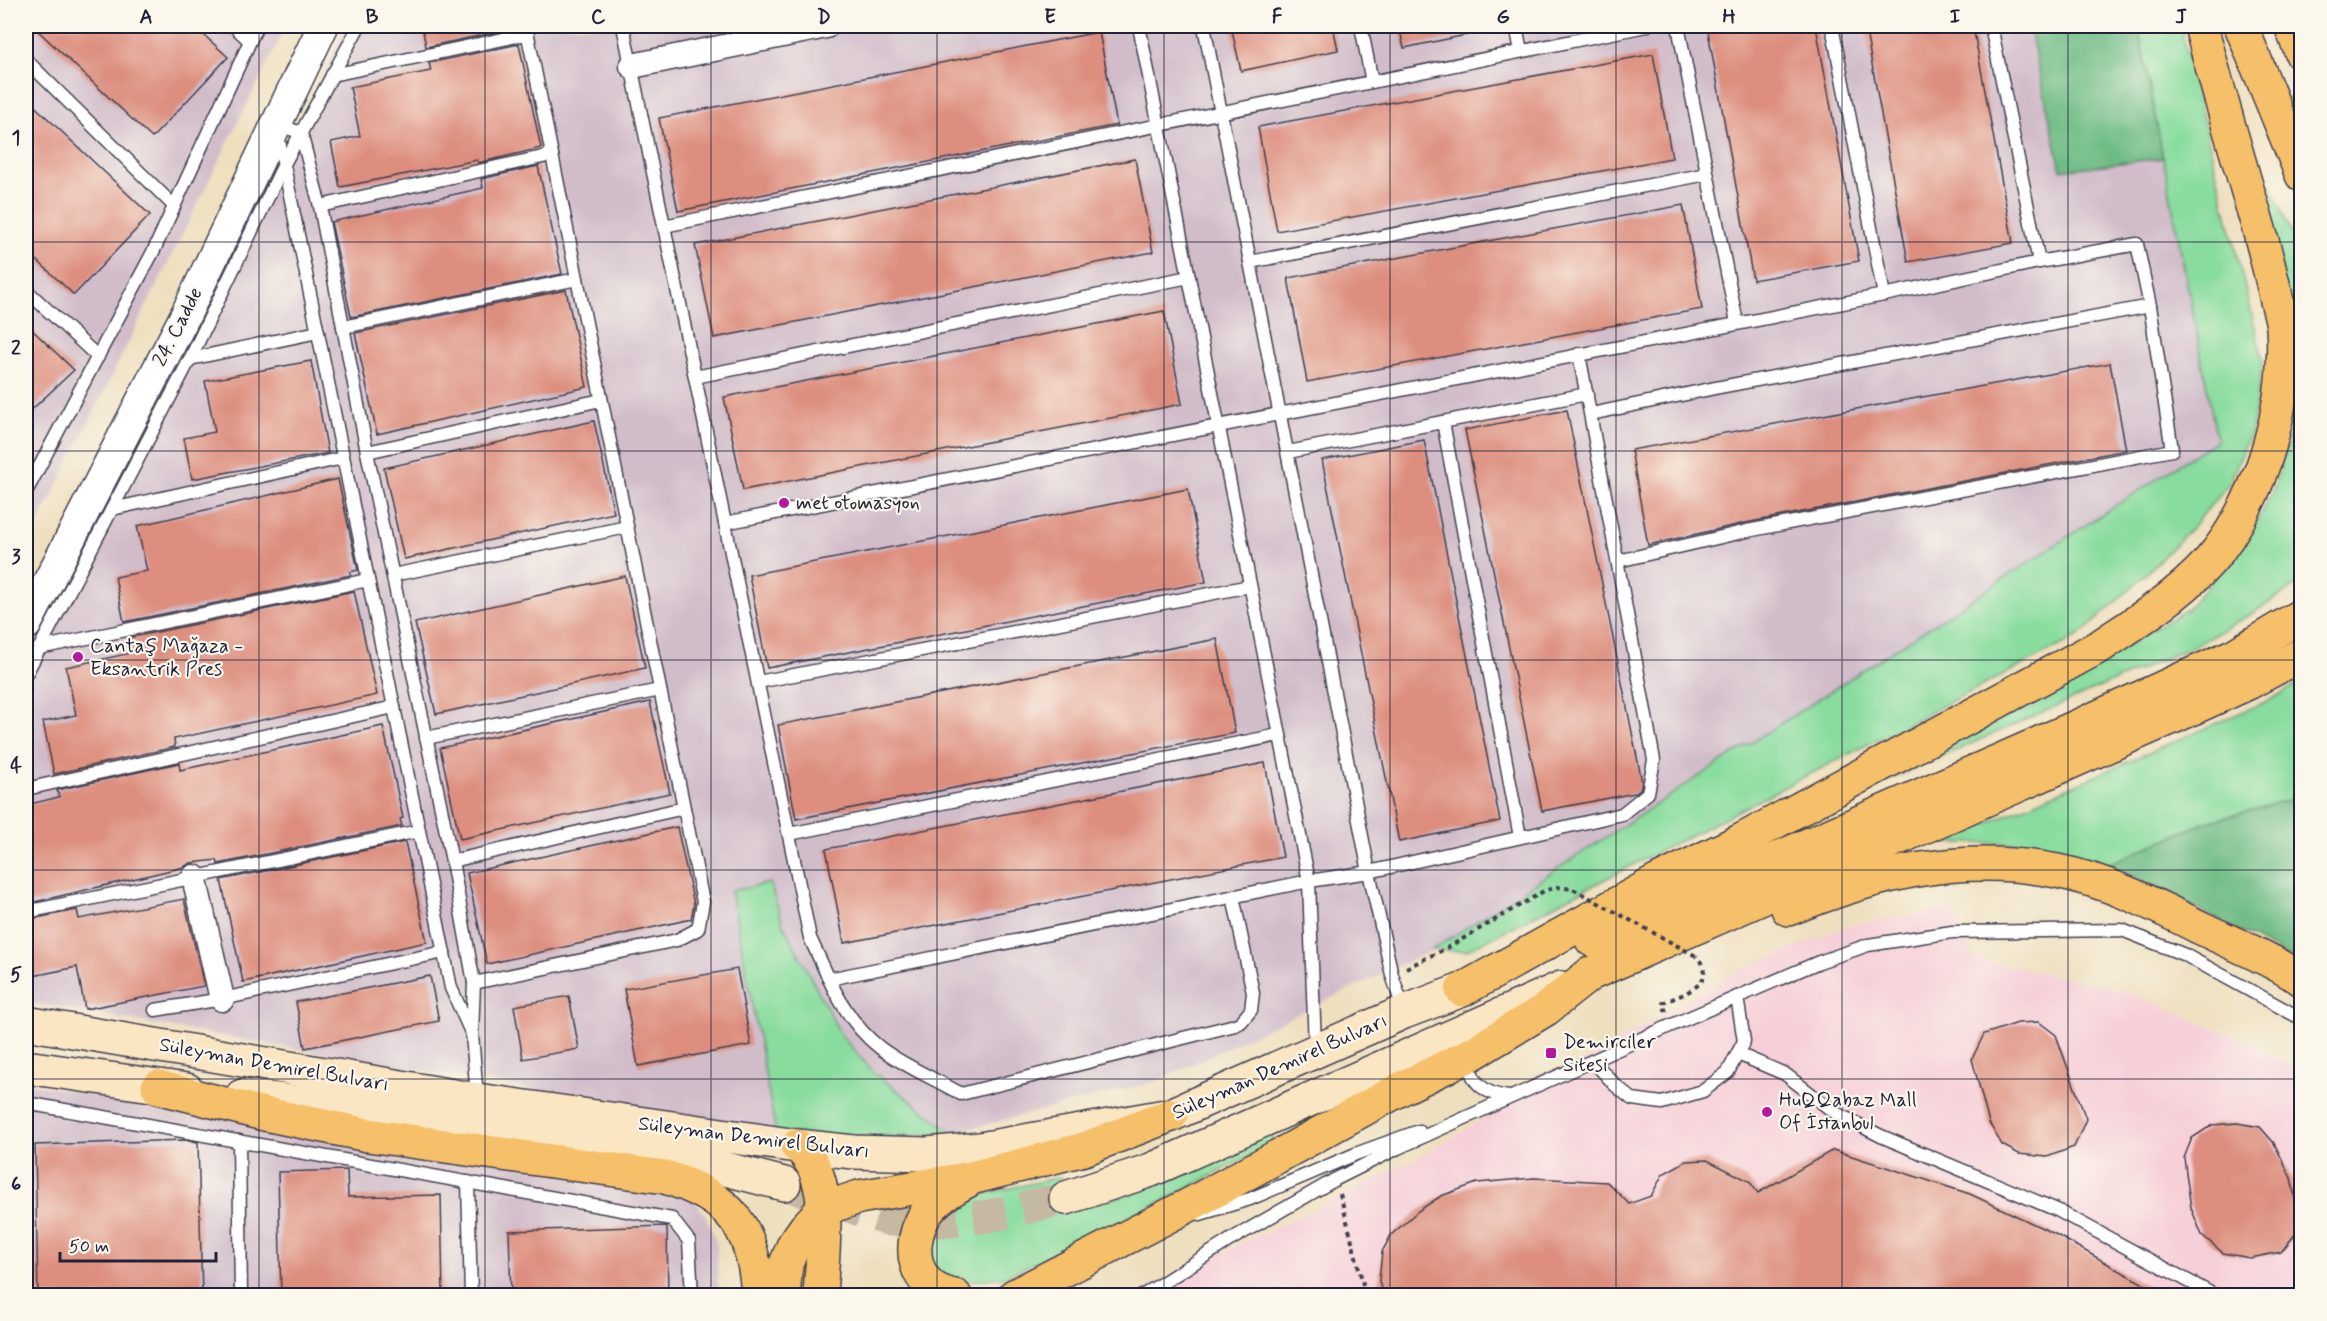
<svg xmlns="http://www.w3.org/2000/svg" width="2327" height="1321" font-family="Mynerve,sans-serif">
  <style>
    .built { fill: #f6cfd8 }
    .industrial { fill: #d1bdca }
    .green { fill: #88dc9e; stroke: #557f6c; stroke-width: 1.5 }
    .forest { fill: #6ebc85; stroke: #486f60; stroke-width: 1.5 }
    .building { fill: #dd8e7e }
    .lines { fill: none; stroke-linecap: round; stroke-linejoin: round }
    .secondary-tunnel { stroke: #c5b9a4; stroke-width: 33; stroke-dasharray: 33 16; stroke-linecap: butt }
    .service-casing { stroke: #413e4f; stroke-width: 15 }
    .minor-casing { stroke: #413e4f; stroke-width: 27 }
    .tertiary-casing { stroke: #413e4f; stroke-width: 33 }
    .secondary-casing { stroke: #413e4f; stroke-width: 36 }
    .primary-casing { stroke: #413e4f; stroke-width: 36 }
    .motorway-casing { stroke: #413e4f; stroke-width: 36 }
    .path { stroke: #413e4f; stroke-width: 4; stroke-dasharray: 4.5 4.5; stroke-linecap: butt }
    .service { stroke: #fff; stroke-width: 12 }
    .minor { stroke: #fff; stroke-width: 24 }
    .tertiary { stroke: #fff; stroke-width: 30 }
    .secondary { stroke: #fbe6c4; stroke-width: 33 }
    .primary { stroke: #f6c06b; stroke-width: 33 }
    .motorway { stroke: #f6c06b; stroke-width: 33 }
    .path-bridge { stroke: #413e4f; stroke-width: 4; stroke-dasharray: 4.5 4.5; stroke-linecap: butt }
    .grid { fill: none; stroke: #22223b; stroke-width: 1.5; stroke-opacity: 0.55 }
    .poi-dot { fill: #b5179e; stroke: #fbf7ec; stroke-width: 2 }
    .labels { text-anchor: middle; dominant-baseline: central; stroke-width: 4.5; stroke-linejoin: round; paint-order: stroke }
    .street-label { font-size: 20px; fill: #22223b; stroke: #fbf7ec }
    .poi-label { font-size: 20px; fill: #22223b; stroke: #fbf7ec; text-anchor: start }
    .neatline { fill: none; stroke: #22223b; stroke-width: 2 }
    .grid-label { font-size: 20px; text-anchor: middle; font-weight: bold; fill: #22223b }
  </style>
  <rect width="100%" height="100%" fill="#fbf7ec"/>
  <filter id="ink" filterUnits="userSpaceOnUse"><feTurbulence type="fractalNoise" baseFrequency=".0167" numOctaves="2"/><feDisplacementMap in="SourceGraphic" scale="12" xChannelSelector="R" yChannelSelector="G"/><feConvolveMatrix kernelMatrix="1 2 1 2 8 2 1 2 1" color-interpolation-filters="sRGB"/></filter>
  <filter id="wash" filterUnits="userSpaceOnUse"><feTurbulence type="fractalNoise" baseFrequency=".008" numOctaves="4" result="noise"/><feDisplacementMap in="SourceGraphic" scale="24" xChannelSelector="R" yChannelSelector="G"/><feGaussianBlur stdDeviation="1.35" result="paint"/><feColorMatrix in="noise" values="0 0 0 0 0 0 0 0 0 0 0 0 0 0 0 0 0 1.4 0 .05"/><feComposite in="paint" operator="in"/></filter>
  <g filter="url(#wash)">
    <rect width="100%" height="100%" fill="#eedfbe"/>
    <polygon class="built" points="1951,908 1974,958 2126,991 2249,1043 2301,1072 2301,1295 1129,1296 1309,1212 1419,1157 1734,973 1846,926"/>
    <g class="industrial">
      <polygon points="26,26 286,26 26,548"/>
      <polygon points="347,26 2029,26 2061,169 2163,158 2217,440 1432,950 1157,1081 953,1133 873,1072 841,1035 783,924 770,883 731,891 776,1132 26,1002 26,673"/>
      <polygon points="26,1083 688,1193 705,1214 717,1244 718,1295 26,1295"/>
    </g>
    <g class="green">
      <polygon points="2138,26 2180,26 2263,360 2252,429 2230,482 2196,523 2147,573 2079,636 1465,951 1432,950 2217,440"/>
      <polygon points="2253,146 2301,254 2301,582 2256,611 2198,644 1832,805 2092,667 2187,609 2219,573 2252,528 2272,494 2286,451 2297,395 2298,357 2270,215"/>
      <polygon points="2301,682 2301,797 2204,823 2104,866 2061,851 2021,843 1942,843 2272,699"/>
      <polygon points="770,883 783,924 841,1035 873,1072 953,1133 877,1138 776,1132 731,891"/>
      <path d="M1270 1133 1275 1143 1172 1196 1004 1277 961 1282 943 1275 935 1267 931 1256 932 1240 943 1216 956 1204 971 1197 1060 1177 1070 1209C1144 1194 1202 1167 1270 1133Z"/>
    </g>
    <g class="forest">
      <polygon points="2029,26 2138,26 2163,158 2061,170"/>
      <polygon points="2301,797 2301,963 2130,874 2104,866 2204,823"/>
    </g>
    <g id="blocks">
      <g class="building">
        <polygon points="33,26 194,26 228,57 152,138"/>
        <polygon points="422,26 516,26 516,28 426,47"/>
        <polygon points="1231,26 1333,26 1338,50 1241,71"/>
        <polygon points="1399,26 1475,26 1476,33 1404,48"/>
        <polygon points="1707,26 1816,26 1859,261 1753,280"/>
        <polygon points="1865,26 1973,26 2013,243 1908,262"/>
        <polygon points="1099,32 1117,125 678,211 659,118"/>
        <polygon points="519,44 541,148 478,163 477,160 340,187 331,142 360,136 350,87 431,71 429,63"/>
        <polygon points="1653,54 1672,158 1277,231 1258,127"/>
        <polygon points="26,98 150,215 74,295 26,250"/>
        <polygon points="1135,159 1153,252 714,338 695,245"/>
        <polygon points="538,166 562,274 351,317 331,222 483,188 481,179"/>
        <polygon points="1683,205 1702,309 1307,382 1288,278"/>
        <polygon points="566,290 587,387 377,434 355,333"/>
        <polygon points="1164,311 1182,404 743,490 724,397"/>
        <polygon points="26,324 74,370 26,415"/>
        <polygon points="311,361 328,453 192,479 184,438 215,432 205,381"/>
        <polygon points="2110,363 2126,450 1745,523 1648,545 1631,450"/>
        <polygon points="1567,410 1642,782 1640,789 1635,793 1542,811 1465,430"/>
        <polygon points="594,421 614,513 404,559 384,468"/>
        <polygon points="1424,440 1500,821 1399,842 1322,460"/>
        <polygon points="338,479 358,570 350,572 351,575 124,622 115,577 147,571 137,526"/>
        <polygon points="1188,489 1206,582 767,668 749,575"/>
        <polygon points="625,576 645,668 436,714 415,623"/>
        <polygon points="354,591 377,695 174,739 175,747 54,774 43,722 76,715 66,667 131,653 128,638"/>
        <polygon points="1217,639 1235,733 796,819 778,725"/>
        <polygon points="650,702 670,793 460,839 440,748"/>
        <polygon points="383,726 403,818 400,819 402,826 218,864 217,860 191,863 184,867 26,904 26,805 59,797 57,790 179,763 180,770"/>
        <polygon points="1265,763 1283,857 844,943 826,849"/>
        <polygon points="677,827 694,904 691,919 487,964 467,873"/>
        <polygon points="405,842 427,942 243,982 221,880"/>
        <polygon points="184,899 204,986 85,1009 77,967 33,976 26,936 26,920 77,910 79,919"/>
        <polygon points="737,969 751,1045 638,1066 624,989"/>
        <polygon points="430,976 439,1021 305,1048 296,1002"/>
        <polygon points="569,996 579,1049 523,1059 514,1006"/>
        <polygon points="2039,1022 2056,1035 2086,1119 2074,1147 2047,1157 2019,1154 2002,1145 1989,1123 1972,1059 1984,1034 2018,1023"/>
        <polygon points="2237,1123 2260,1127 2274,1143 2291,1178 2301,1227 2281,1252 2250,1258 2223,1253 2202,1235 2191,1208 2184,1158 2192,1138 2212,1125"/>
        <polygon points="185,1140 198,1142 202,1296 38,1296 35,1145"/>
        <polygon points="1833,1150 1970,1194 2055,1234 2165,1296 1383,1296 1379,1281 1382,1252 1391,1235 1418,1211 1441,1196 1477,1183 1534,1178 1607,1182 1629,1204 1651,1196 1663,1174 1686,1161 1707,1160 1749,1181 1758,1193"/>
        <polygon points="347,1170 348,1197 441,1195 443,1296 281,1296 278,1172"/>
        <polygon points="667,1226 668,1296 511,1296 509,1231"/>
      </g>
    </g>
  </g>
  <g filter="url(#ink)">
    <use href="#blocks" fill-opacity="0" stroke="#413e4f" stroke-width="1.5"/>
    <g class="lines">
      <polyline class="secondary-tunnel" points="784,1184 890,1220 948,1221 989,1216 1066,1198"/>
      <g class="service-casing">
        <g id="service">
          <polyline points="234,26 250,41"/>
          <polyline points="623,26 810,938 829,979 1309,881 1369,872 1622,814 1648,793 1654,760 1579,354"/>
          <polyline points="1139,26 1309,881 1315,1048"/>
          <polyline points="1204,26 1369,872 1392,975 1404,1011"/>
          <polyline points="1361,26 1372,82"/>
          <polyline points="1516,26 1521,51"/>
          <polyline points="1678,26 1737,323"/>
          <polyline points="1832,26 1884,295"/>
          <polyline points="1991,26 2039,262"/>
          <polyline points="26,60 174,206"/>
          <polyline points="332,75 527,34"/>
          <polyline points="277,124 301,133 320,206 367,452 452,861 474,983 472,1034 477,1098"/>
          <polyline points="278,136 451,988 470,1030"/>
          <polyline points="320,206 552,155"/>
          <polyline points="664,226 1646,26"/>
          <polyline points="1250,262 1707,174"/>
          <polyline points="26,290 98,357"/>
          <polyline points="343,327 577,279"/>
          <polyline points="190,359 318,332"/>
          <polyline points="695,377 1189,277"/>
          <polyline points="1591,414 1715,388 2150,306"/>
          <polyline points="1443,422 1520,837"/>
          <polyline points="367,452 601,400"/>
          <polyline points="1288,452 1587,394"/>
          <polyline points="26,492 154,250 257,26"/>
          <polyline points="112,509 343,458"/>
          <polyline points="725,523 1884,295 2039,262 2137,244 2150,306 2172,450 1747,531 1618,561"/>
          <polyline points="393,575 627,527"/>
          <polyline points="39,648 368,580"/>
          <polyline points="26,674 190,359 284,164 359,26"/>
          <polyline points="758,682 1250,586"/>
          <polyline points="426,738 660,690"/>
          <polyline points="26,789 394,707"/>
          <polyline points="789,834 1279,735"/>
          <polyline points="452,861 684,808"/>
          <polyline points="26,912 419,831"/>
          <path d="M829 979C841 1005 856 1029 879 1047 900 1064 937 1080 961 1094L1235 1025 1241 1022 1251 1010 1253 993 1233 896"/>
          <polyline points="474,983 677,940 698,929 703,902 526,26"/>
          <polyline points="155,1010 222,999 444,952"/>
          <polyline points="1738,1054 1785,1074 1834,1112 1881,1136 2057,1210 2216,1296"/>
          <path d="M1470 1057C1468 1083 1487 1095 1509 1097"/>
          <polyline points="1594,1062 1615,1085 1632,1099 1662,1103 1703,1091 1728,1072 1744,1041 1737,997"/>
          <polyline points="26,1103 672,1219 689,1241 692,1296"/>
          <polyline points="239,1141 241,1296"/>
          <polyline points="468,1182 471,1296"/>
          <polyline points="1200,1214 1250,1199 1358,1153 1419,1131"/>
          <polyline points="1142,1296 1230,1240 1336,1179 1398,1148 1672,1025 1819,962 1868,945 1952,932 2122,930 2185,955 2302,1019"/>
        </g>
      </g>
      <g class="minor-casing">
        <g id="minor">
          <polyline points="632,66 826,26"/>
          <polyline points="194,877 222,999"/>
        </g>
      </g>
      <g class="tertiary-casing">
        <polyline id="tertiary" points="26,625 186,314 323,26"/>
      </g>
      <g class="secondary-casing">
        <g id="secondary">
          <polyline points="26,1023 477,1100 797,1146 854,1152 927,1154 980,1149 1171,1115 1404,1012 1462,990"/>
          <polyline points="26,1067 187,1090"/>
          <polyline points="242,1096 337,1107 632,1152 718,1167 784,1184"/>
          <polyline points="1066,1198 1151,1170 1561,988"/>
        </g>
      </g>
      <g class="primary-casing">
        <g id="primary">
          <polyline points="2241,26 2302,175"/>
          <polyline points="2291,26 2302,54"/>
          <path d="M1788 909C1877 873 1961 852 2057 871 2108 881 2155 905 2201 928 2232 943 2274 960 2302 980"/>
          <polyline points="1592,940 2076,727 2235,655 2302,615"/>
          <path d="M1462 990 1658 881 1742 840 2102 645C2142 618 2188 590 2218 551 2264 489 2288 404 2283 328 2282 316 2277 304 2275 292 2268 264 2262 237 2253 209 2235 148 2217 87 2201 26"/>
          <path d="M158 1087 260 1113 368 1135 665 1177C730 1197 754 1226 758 1296"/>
          <path d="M797 1146C836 1175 822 1252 820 1296"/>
          <polyline points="783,1296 786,1264 794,1244 806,1227 823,1209 859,1197 971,1178 1084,1149 1171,1115"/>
          <path d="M955 1296C912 1289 905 1244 927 1212 937 1198 952 1189 967 1181"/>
          <polyline points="1014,1296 1191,1204 1404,1087 1470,1055 1546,1009 1590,974 2182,713 2250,682 2302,654"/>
        </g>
      </g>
      <g class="motorway-casing">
        <polyline id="motorway" points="2295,975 2302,978"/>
      </g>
      <g class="path">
        <polyline points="1406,968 1447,948 1544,891 1557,887 1573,889"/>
        <path d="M1666 1012 1663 1003C1683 994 1721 983 1696 956"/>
        <polyline points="1340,1194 1366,1296"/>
      </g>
      <use href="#service" class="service"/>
      <use href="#minor" class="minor"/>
      <use href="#tertiary" class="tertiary"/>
      <use href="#secondary" class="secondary"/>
      <use href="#primary" class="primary"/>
      <use href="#motorway" class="motorway"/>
      <polyline class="path-bridge" points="1573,889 1696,956"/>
    </g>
  </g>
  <path class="grid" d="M259 26V1296M485 26V1296M711 26V1296M937 26V1296M1164 26V1296M1390 26V1296M1616 26V1296M1842 26V1296M2068 26V1296M26 242H2302M26 451H2302M26 660H2302M26 870H2302M26 1079H2302"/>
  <g class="poi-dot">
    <circle cx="784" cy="503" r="6"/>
    <circle cx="78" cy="657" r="6"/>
    <rect x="1545" y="1047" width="12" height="12" rx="3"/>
    <circle cx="1767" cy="1112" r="6"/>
  </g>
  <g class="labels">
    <g class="street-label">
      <text transform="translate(178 327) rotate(-63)">24. Cadde</text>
      <text transform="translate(274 1065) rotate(10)">Süleyman Demirel Bulvarı</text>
      <text transform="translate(1280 1067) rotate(-24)">Süleyman Demirel Bulvarı</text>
      <text transform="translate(754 1138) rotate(7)">Süleyman Demirel Bulvarı</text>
    </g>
    <g class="poi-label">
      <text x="796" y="503">met otomasyon</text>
      <text x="90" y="646">Cantaş Mağaza -<tspan x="90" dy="23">Eksantrik Pres</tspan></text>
      <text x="1563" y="1042">Demirciler<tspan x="1563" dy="23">Sitesi</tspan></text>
      <text x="1779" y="1100">HuQQabaz Mall<tspan x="1779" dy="23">Of İstanbul</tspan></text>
    </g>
  </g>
  <rect width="2327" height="1321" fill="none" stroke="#fbf7ec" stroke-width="66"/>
  <path d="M60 1252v9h156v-9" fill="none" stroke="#22223b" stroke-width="3"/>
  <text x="69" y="1252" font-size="18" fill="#22223b" stroke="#fbf7ec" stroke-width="4.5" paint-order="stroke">50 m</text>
  <rect x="33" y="33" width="2261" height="1255" class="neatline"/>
  <g class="grid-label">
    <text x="146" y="23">A</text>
    <text x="372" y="23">B</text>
    <text x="598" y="23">C</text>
    <text x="824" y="23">D</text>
    <text x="1050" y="23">E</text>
    <text x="1277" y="23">F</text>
    <text x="1503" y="23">G</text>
    <text x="1729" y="23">H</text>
    <text x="1955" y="23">I</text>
    <text x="2181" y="23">J</text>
    <text x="16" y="144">1</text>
    <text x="16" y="354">2</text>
    <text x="16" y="563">3</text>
    <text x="16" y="772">4</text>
    <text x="16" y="981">5</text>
    <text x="16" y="1190">6</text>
  </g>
</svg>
